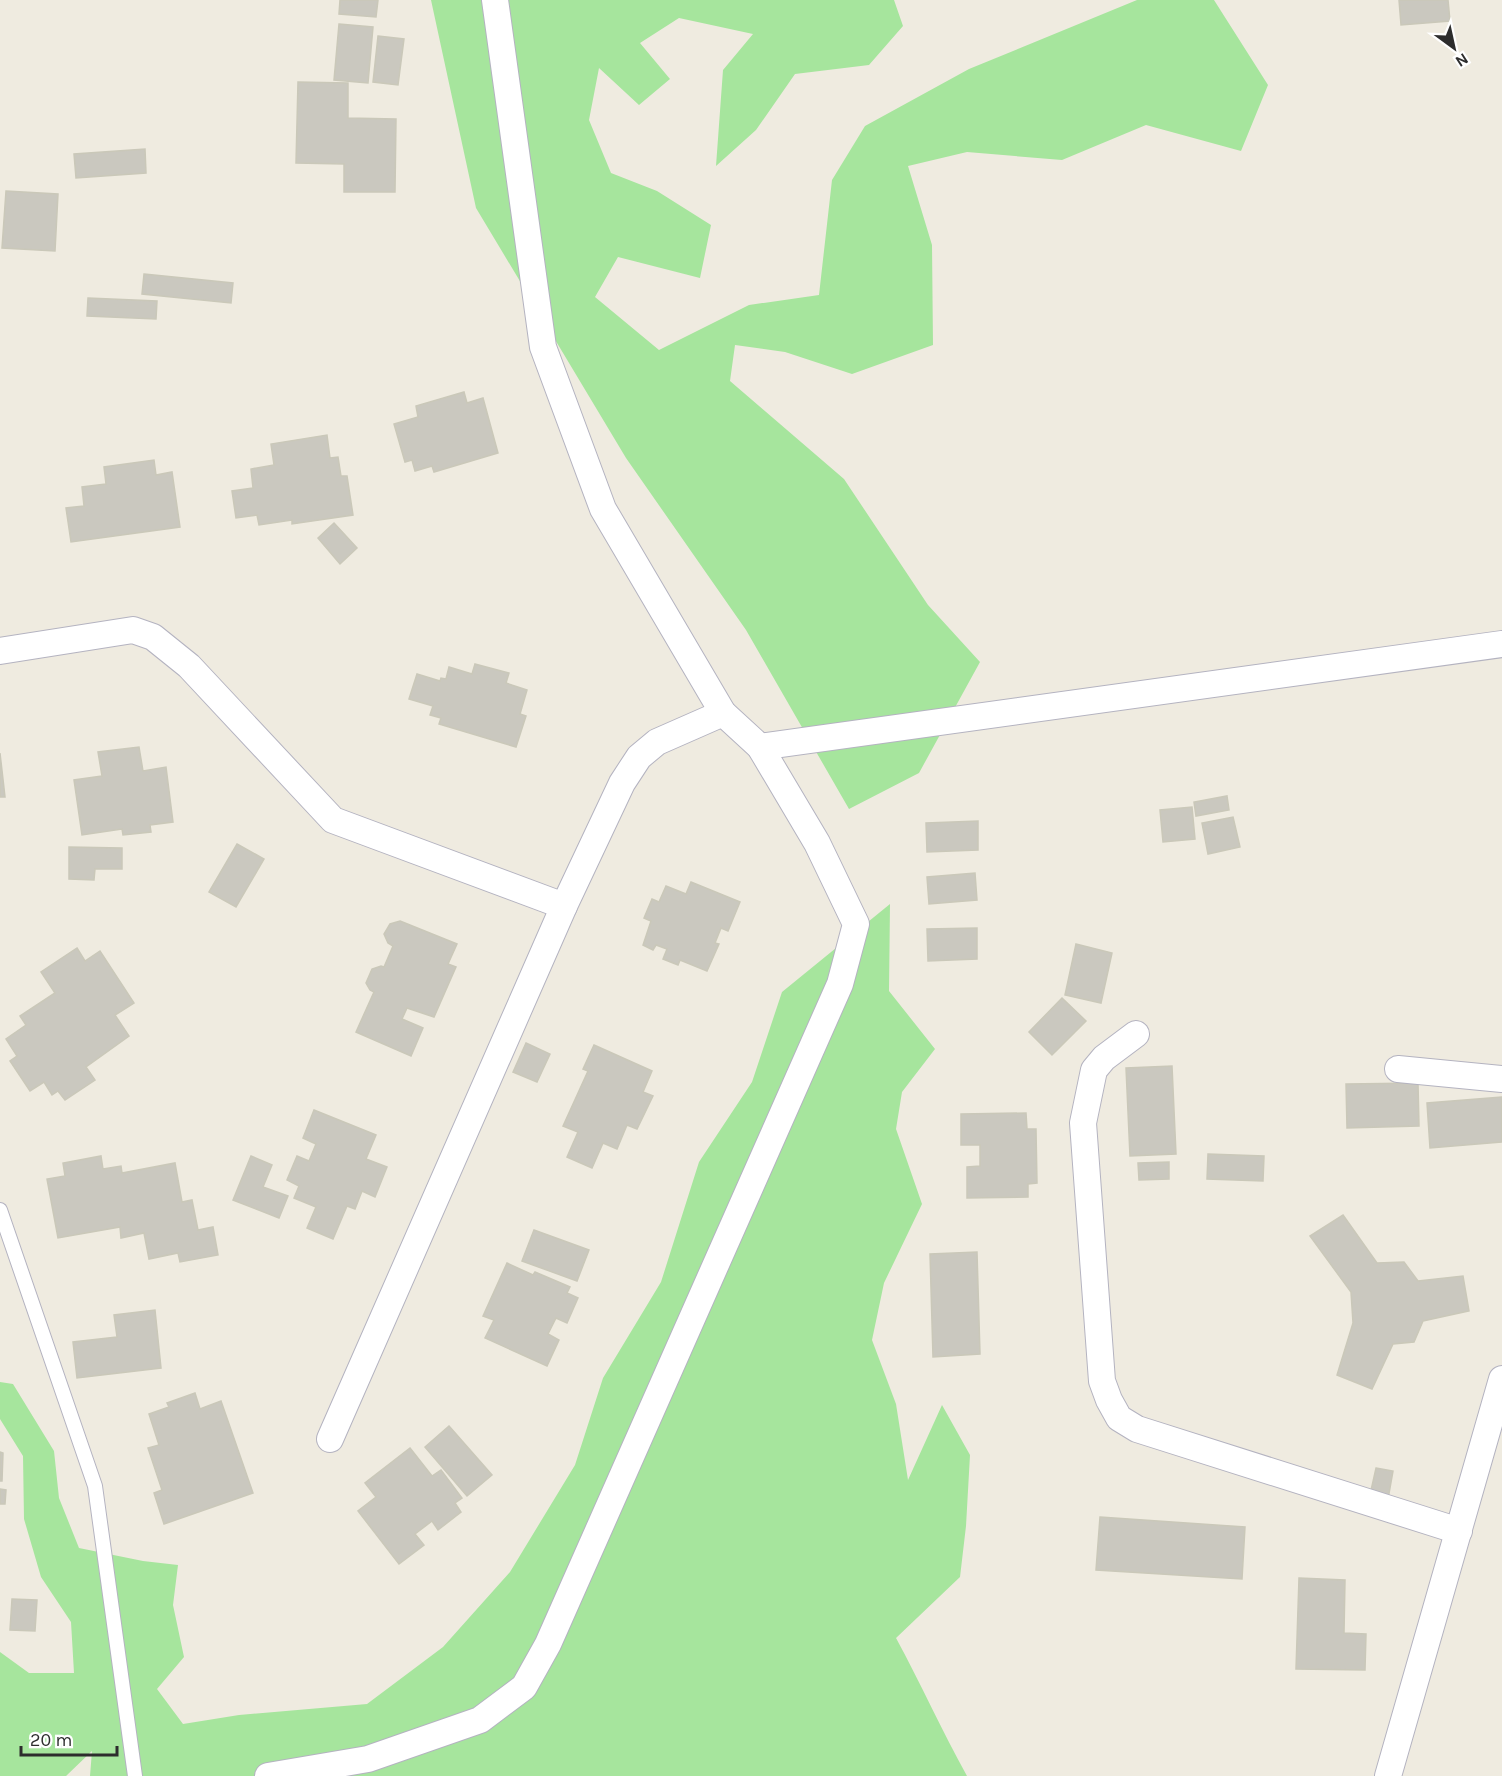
<svg xmlns="http://www.w3.org/2000/svg" width="1502" height="1776" font-family="Karla,sans-serif">
  <style>
    .green { fill: #a6e59d }
    .building { fill: #cac8bf; stroke: #cac8b9; stroke-width: 1.5 }
    .lines { fill: none; stroke-linecap: round; stroke-linejoin: round }
    .lane-casing { stroke: #b4b3c0; stroke-width: 16 }
    .street-casing { stroke: #b4b3c0; stroke-width: 28 }
    .lane { stroke: #fff; stroke-width: 14 }
    .street { stroke: #fff; stroke-width: 26 }
  </style>
  <rect width="100%" height="100%" fill="#efebe0"/>
  <g class="green">
    <polygon points="431,0 894,0 903,26 869,65 795,74 756,130 716,166 723,70 753,34 679,18 640,43 670,79 639,105 599,68 589,120 611,173 657,191 711,225 700,278 618,257 595,297 659,350 749,305 819,295 832,180 865,126 969,69 1137,0 1214,0 1268,85 1241,151 1146,125 1062,160 967,152 908,166 932,245 933,345 852,374 785,352 735,345 730,381 844,479 928,605 980,662 919,773 849,809 746,630 626,458 476,208"/>
    <path d="M890 904 889 991 935 1049 902 1092 896 1129 922 1204 884 1283 872 1340 896 1404 908 1480 942 1405 970 1455 966 1526 960 1577 896 1638C921 1684 942 1731 967 1776H90L92 1751 66 1776H0V1652L29 1673H74L71 1622 41 1577 24 1519 23 1456 0 1419V1382L13 1384 54 1451 59 1498 79 1548 143 1561 178 1565 173 1605 184 1657 157 1689 183 1724 239 1715 367 1704 443 1647 510 1572 575 1465 603 1378 661 1282 699 1162 752 1082 782 992Z"/>
  </g>
  <g class="building">
    <polygon points="340,0 378,0 376,17 339,14"/>
    <polygon points="1399,0 1448,0 1450,21 1401,25"/>
    <polygon points="339,24 373,27 368,83 334,80"/>
    <polygon points="378,36 404,39 398,85 373,82"/>
    <polygon points="298,82 348,83 348,118 396,119 395,192 344,192 344,164 296,163"/>
    <polygon points="145,149 146,173 76,178 74,154"/>
    <polygon points="6,191 58,194 55,251 2,248"/>
    <polygon points="144,274 233,283 231,303 142,294"/>
    <polygon points="88,298 157,301 156,319 87,316"/>
    <polygon points="464,392 467,403 483,398 498,453 434,472 432,466 415,471 412,460 405,462 394,424 418,417 416,406"/>
    <polygon points="327,435 330,458 338,457 341,476 347,476 353,515 292,524 292,520 259,525 257,515 236,518 232,491 253,488 251,469 274,465 271,444"/>
    <polygon points="154,460 156,475 172,472 180,527 71,542 66,508 84,506 82,487 106,484 104,467"/>
    <polygon points="334,523 357,548 340,564 318,538"/>
    <polygon points="475,664 509,673 506,683 527,690 520,714 526,716 516,747 439,724 441,718 430,715 433,706 409,699 417,674 440,681 441,678 446,679 449,667 472,674"/>
    <polygon points="139,747 143,771 166,767 173,822 150,825 151,832 123,835 122,829 82,835 74,780 102,776 98,752"/>
    <polygon points="0,753 5,797 0,797"/>
    <polygon points="1227,796 1229,810 1196,816 1194,802"/>
    <polygon points="1192,807 1195,839 1163,842 1160,810"/>
    <polygon points="1233,817 1240,847 1208,854 1202,823"/>
    <polygon points="978,821 978,850 927,852 926,823"/>
    <polygon points="237,844 264,859 236,907 209,892"/>
    <polygon points="69,847 122,848 122,869 95,869 94,880 69,879"/>
    <polygon points="975,873 977,900 929,904 927,877"/>
    <polygon points="691,882 740,902 728,931 721,928 715,943 719,944 707,971 680,960 678,965 663,959 667,949 656,945 653,950 643,945 651,921 644,918 652,899 659,902 666,886 686,894"/>
    <polygon points="400,921 457,944 448,964 456,967 434,1017 407,1008 402,1019 423,1028 411,1056 356,1032 374,992 370,990 366,983 372,969 381,966 384,967 393,946 388,943 384,934 390,924"/>
    <polygon points="977,928 977,959 928,961 927,929"/>
    <polygon points="1076,944 1112,953 1101,1003 1065,995"/>
    <polygon points="77,948 85,961 100,951 134,1003 115,1015 129,1036 86,1067 95,1080 65,1100 58,1091 52,1095 44,1082 30,1091 10,1061 17,1056 6,1039 26,1025 20,1016 55,993 41,972"/>
    <polygon points="1062,998 1086,1021 1052,1055 1029,1032"/>
    <polygon points="526,1043 550,1054 537,1082 513,1072"/>
    <polygon points="594,1045 652,1071 643,1092 653,1096 637,1129 627,1125 617,1149 603,1143 592,1168 567,1157 578,1132 563,1126 588,1071 583,1069"/>
    <polygon points="1172,1066 1176,1154 1130,1156 1126,1068"/>
    <polygon points="1418,1083 1419,1126 1347,1128 1346,1084"/>
    <polygon points="1502,1097 1502,1142 1430,1148 1427,1103"/>
    <polygon points="314,1110 376,1135 366,1159 387,1167 375,1197 362,1191 355,1209 347,1206 333,1239 307,1228 316,1207 294,1198 299,1186 287,1180 297,1156 309,1161 316,1144 303,1138"/>
    <polygon points="1026,1113 1027,1129 1036,1129 1037,1183 1028,1184 1028,1197 967,1198 967,1167 980,1166 980,1145 961,1145 961,1114"/>
    <polygon points="1208,1154 1264,1156 1263,1181 1207,1179"/>
    <polygon points="101,1156 103,1169 121,1166 122,1173 175,1163 182,1202 192,1200 198,1230 213,1227 218,1255 180,1262 178,1253 149,1259 144,1233 121,1238 120,1227 58,1238 47,1179 65,1176 63,1163"/>
    <polygon points="251,1156 272,1165 263,1187 288,1196 279,1218 233,1200"/>
    <polygon points="1169,1162 1169,1179 1139,1180 1138,1163"/>
    <polygon points="1343,1215 1377,1263 1404,1262 1418,1281 1463,1276 1469,1311 1423,1321 1414,1342 1393,1344 1372,1389 1337,1375 1353,1323 1351,1292 1310,1236"/>
    <polygon points="534,1230 589,1250 577,1281 522,1261"/>
    <polygon points="977,1252 980,1354 933,1357 930,1254"/>
    <polygon points="507,1263 533,1275 535,1272 570,1287 567,1293 578,1298 567,1323 556,1318 548,1334 559,1340 547,1366 485,1338 494,1320 483,1316"/>
    <polygon points="155,1310 161,1368 77,1378 73,1342 117,1337 114,1315"/>
    <polygon points="195,1393 200,1409 221,1401 253,1493 164,1524 154,1493 162,1490 148,1448 159,1445 149,1414 169,1407 167,1403"/>
    <polygon points="449,1426 492,1475 467,1496 425,1447"/>
    <polygon points="410,1448 432,1476 441,1470 462,1498 455,1503 461,1512 438,1530 432,1521 415,1534 424,1545 399,1564 358,1511 376,1497 365,1483"/>
    <polygon points="0,1452 3,1453 2,1481 0,1481"/>
    <polygon points="1376,1468 1393,1471 1388,1499 1370,1495"/>
    <polygon points="0,1489 6,1490 5,1504 0,1504"/>
    <polygon points="1100,1517 1245,1527 1242,1579 1096,1570"/>
    <polygon points="1299,1578 1345,1580 1344,1633 1366,1634 1365,1670 1296,1669"/>
    <polygon points="12,1599 37,1600 35,1631 10,1630"/>
  </g>
  <g class="lines">
    <g class="lane-casing">
      <polyline id="lane" points="0,1210 95,1486 135,1776"/>
    </g>
    <g class="street-casing">
      <g id="street">
        <polyline points="0,651 133,630 153,637 189,666 333,820 564,906"/>
        <polyline points="760,747 1502,644"/>
        <polyline points="1136,1034 1104,1058 1094,1070 1083,1123 1102,1381 1109,1400 1119,1418 1137,1429 1459,1531"/>
        <polyline points="1398,1069 1502,1079"/>
        <polyline points="330,1439 564,906 622,783 639,757 657,742 723,713"/>
        <polyline points="268,1776 368,1759 480,1720 524,1687 548,1644 840,984 856,924 817,843 760,747 723,713 603,509 543,347 495,0"/>
        <polyline points="1388,1776 1502,1379"/>
      </g>
    </g>
    <use href="#lane" class="lane"/>
    <use href="#street" class="street"/>
  </g>
  <g transform="translate(1454 48) rotate(147)" stroke="#ffffff" stroke-width="4.5" paint-order="stroke">
  <path d="M0-4.5L10 22L0 15L-10 22Z" fill="#2d2d2d"/>
  <text y="-9" font-size="16" font-weight="bold" text-anchor="middle" fill="#2d2d2d">N</text>
  </g>
  <path d="M21 1746v9h96v-9" fill="none" stroke="#2d2d2d" stroke-width="3"/>
  <text x="30" y="1746" font-size="18" fill="#2d2d2d" stroke="#ffffff" stroke-width="4.5" paint-order="stroke">20 m</text>
</svg>
